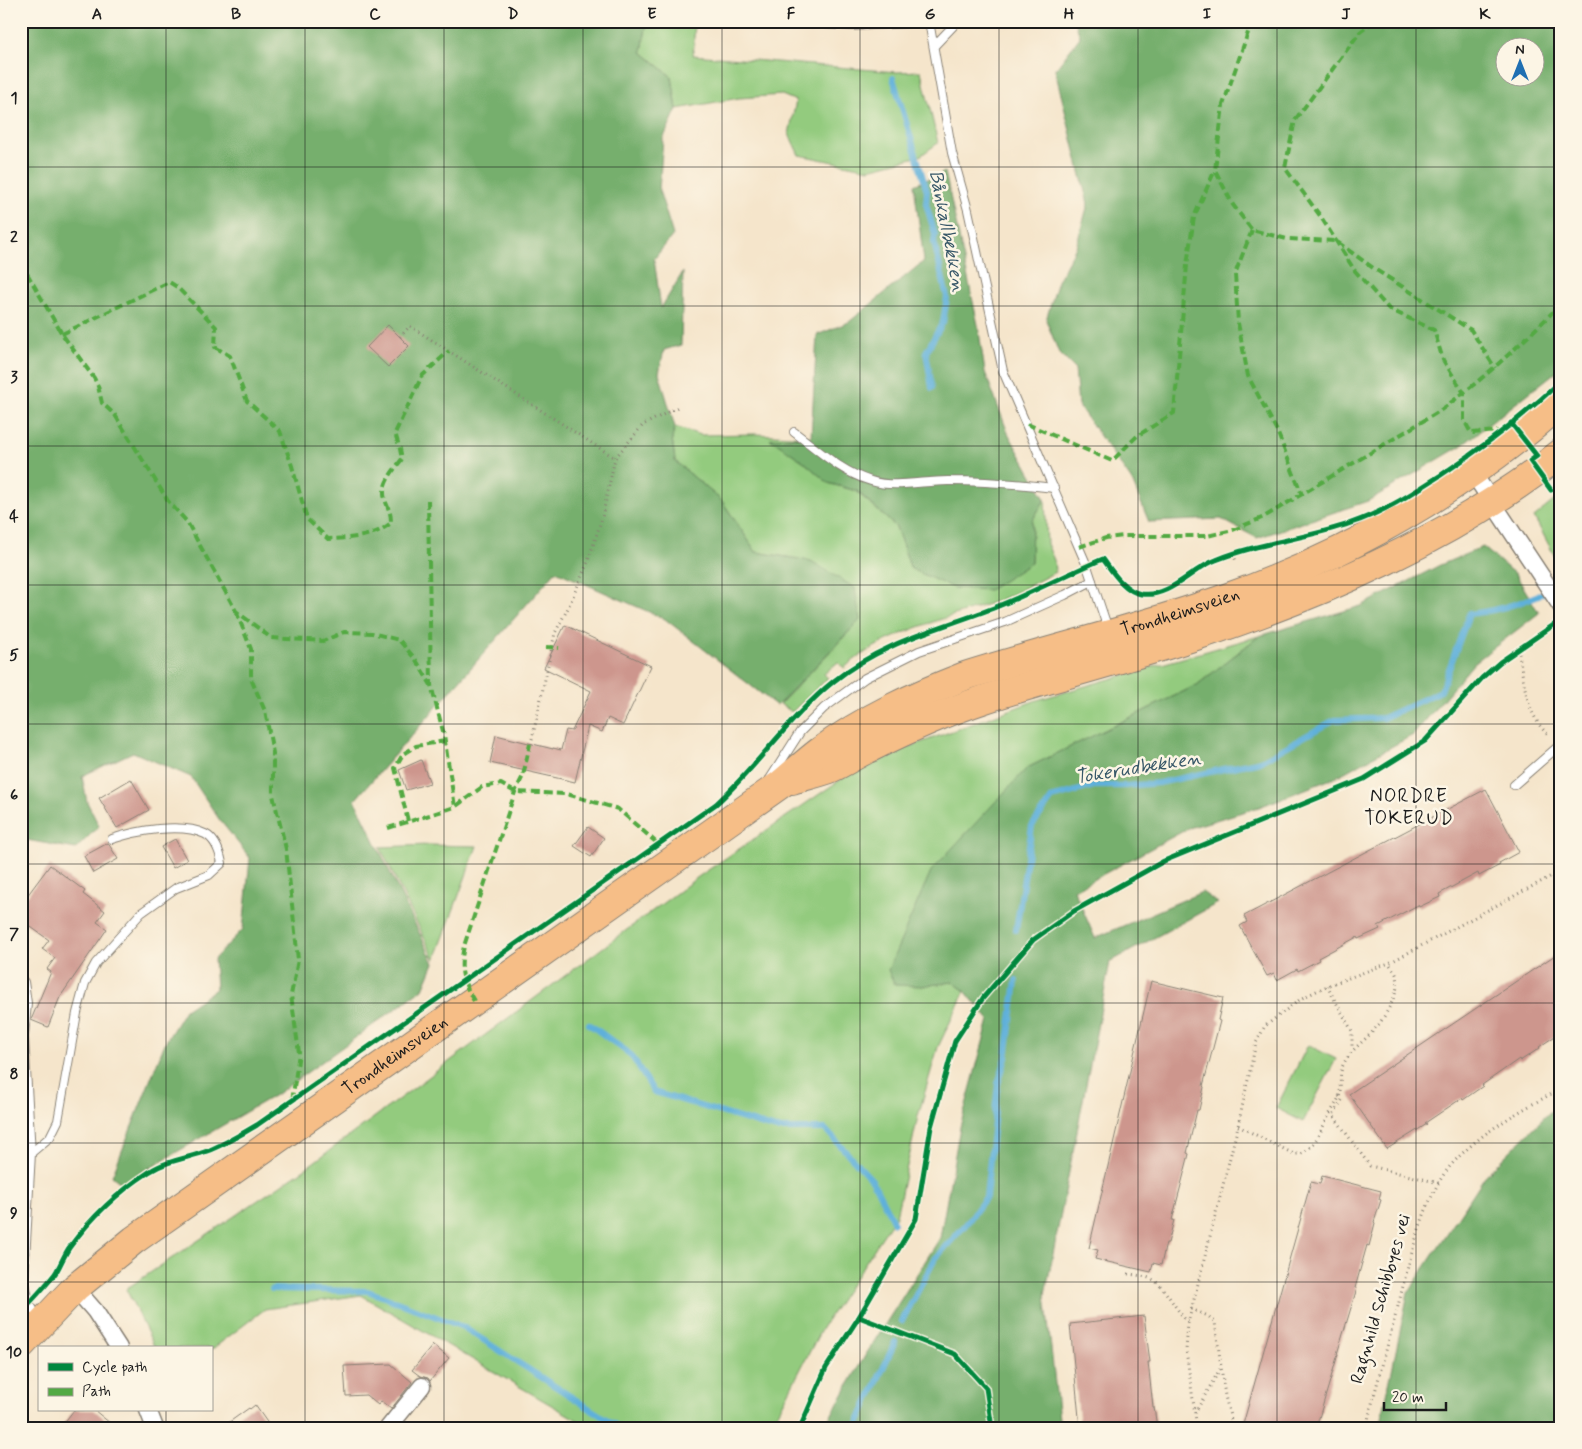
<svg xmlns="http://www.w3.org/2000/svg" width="1582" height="1449" font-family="Mynerve,sans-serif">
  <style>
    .green { fill: #93cb7e; stroke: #58744d }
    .forest { fill: #76af6d; stroke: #496644; fill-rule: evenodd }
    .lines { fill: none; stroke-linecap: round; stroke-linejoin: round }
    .stream { stroke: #5fb0da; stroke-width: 6 }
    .building { fill: #cd968d }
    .lane-casing { stroke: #888074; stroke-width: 10 }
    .street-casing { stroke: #888074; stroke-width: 19 }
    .highway-casing { stroke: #888074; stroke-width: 30 }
    .path { stroke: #888074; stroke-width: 3; stroke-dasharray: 1 4; stroke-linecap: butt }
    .lane { stroke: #fff; stroke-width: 8 }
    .street { stroke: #fff; stroke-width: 16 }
    .highway { stroke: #f6be87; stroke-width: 28 }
    .quiet { stroke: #52a943; stroke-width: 4; stroke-dasharray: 8 4; stroke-linecap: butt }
    .cycleway-casing { stroke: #fcf5e5; stroke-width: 8 }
    .cycleway { stroke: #00873e; stroke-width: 5 }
    .grid { fill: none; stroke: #1c1c1c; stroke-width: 1; stroke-opacity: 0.55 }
    .labels { text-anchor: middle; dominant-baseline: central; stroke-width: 5; stroke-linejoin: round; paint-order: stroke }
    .street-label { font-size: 18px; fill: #1c1c1c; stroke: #fcf5e5 }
    .water-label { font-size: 19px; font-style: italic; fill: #375768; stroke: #fcf5e5 }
    .neighbourhood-label { font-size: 19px; letter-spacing: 1px; fill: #1c1c1c; stroke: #fcf5e5 }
    .neatline { fill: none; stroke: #1c1c1c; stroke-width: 2 }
    .grid-label { font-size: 16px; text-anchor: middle; font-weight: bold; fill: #1c1c1c }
  </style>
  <rect width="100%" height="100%" fill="#fcf5e5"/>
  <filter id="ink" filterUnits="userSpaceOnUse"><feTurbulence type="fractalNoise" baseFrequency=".02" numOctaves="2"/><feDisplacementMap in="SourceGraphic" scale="10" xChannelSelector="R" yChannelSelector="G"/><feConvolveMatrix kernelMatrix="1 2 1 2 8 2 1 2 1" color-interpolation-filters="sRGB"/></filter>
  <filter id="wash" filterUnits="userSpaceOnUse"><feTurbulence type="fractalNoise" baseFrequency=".0096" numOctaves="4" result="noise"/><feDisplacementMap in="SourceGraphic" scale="20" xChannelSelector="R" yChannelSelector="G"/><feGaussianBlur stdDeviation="1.12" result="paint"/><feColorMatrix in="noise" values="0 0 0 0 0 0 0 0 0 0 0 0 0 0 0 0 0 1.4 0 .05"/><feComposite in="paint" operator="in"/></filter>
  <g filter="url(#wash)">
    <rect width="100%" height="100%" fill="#f5e5cb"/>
    <g class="green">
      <polygon points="647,21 695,21 693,55 897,72 921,71 938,143 920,156 869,169 799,155 789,134 796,101 782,95 739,98 677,109 672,77 642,52"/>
      <path d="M675 427 701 435 755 434 811 437 771 439 803 461 828 483 856 491 896 527 911 569 1031 563 1032 521 1045 499 1047 544 1054 560 1055 572C1036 582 1017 593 997 601 944 620 887 631 844 668L838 662 824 674 828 678 792 712 780 704 860 620 811 561 756 552 722 501 675 461 672 438Z"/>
      <polygon points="1561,495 1561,568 1534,517"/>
      <polygon points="1259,636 1197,685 1027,768 922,986 953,982 965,991 938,1047 918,1116 896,1216 822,1328 770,1428 591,1428 361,1295 265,1309 211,1350 211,1348 155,1348 126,1289 306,1168 698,877 865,763 1037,700"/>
      <polygon points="429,845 477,846 435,960 380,847"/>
      <polygon points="1308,1045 1336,1059 1303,1122 1276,1108"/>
    </g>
    <g class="forest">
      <polygon points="21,21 647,21 642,52 672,77 677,109 663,139 659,190 673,235 654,259 661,308 683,272 681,345 664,350 659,373 675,427 672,438 675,461 722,501 756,552 811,561 855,588 860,620 777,706 665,619 556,571 355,800 434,963 423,989 280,1092 122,1184 112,1176 165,1043 185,1010 216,989 214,959 243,929 250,858 219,819 191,777 133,752 82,776 87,802 99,826 76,849 21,839"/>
      <path d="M1075 21H1561V368L1461 446 1368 501 1257 538 1221 519 1149 522 1132 481 1078 405 1075 369 1059 353 1046 320 1058 281 1076 247 1088 204 1055 70 1080 37ZM1504 48H1534V78H1504Z"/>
      <polygon points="945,172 978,325 985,372 1008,433 1045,499 1032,521 1031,563 989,590 953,588 911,569 896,527 857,491 828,483 803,461 770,439 811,437 817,335 849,322 924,261 914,185"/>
      <polygon points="1483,547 1516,575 1539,613 1474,663 1413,735 1334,778 1259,807 1189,828 1074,890 1095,938 1202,892 1218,903 1110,962 1045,1295 1060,1428 824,1428 863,1359 940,1238 960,1127 989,1020 965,991 953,982 922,986 895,985 888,970 931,871 1027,768 1197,685 1259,636 1361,606 1440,565"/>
      <polygon points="1561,1101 1561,1428 1380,1428 1408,1293 1485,1176"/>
    </g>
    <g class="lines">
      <g class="stream">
        <polyline points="893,78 927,191 926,204 935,234 934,242 947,297 943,322 926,352 932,388"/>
        <path d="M1016 930 1032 826 1052 798 1094 786H1126L1159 783 1261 761 1334 720 1383 718 1441 691 1469 614C1504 610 1529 600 1561 585"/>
        <polyline points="589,1024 631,1055 654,1092 776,1129 825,1129 872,1180 894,1223"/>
        <polyline points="272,1289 368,1291 463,1327 620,1428"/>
        <polyline points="902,1321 935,1259 967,1223 986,1197 998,1084 1006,1058 1016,981"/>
        <polyline points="856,1428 895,1342"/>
      </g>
    </g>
    <g id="blocks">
      <g class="building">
        <polygon points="388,325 409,346 388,367 367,347"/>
        <polygon points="565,625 651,666 623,725 608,718 602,732 588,726 575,782 490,763 496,735 553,749 553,748 561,750 566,730 572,731 591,691 544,668"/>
        <polygon points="421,760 430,783 406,790 399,770"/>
        <polygon points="131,779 149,810 117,828 99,798"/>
        <polygon points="1486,789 1519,852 1499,863 1500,865 1479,876 1478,873 1439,894 1440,897 1419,907 1418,905 1378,926 1380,929 1358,939 1357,937 1318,958 1319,960 1298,971 1297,969 1277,980 1274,973 1267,976 1240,926 1247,922 1244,916"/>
        <polygon points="588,827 604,838 591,857 574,846"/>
        <polygon points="175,839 187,860 173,868 161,847"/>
        <polygon points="108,843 118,859 93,873 84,856"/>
        <polygon points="50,865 85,891 83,894 105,911 97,922 107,929 60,997 48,1027 31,1020 51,972 47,969 55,958 42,949 49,940 21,920 21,904"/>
        <polygon points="1561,951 1561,1032 1539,1047 1540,1048 1520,1061 1519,1059 1482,1085 1483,1086 1463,1100 1462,1098 1425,1123 1427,1124 1387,1149 1349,1094"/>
        <polygon points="1151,981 1223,998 1218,1020 1220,1021 1203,1086 1204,1087 1199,1110 1197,1110 1187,1153 1189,1154 1172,1220 1174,1220 1168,1243 1166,1243 1161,1265 1153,1263 1151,1272 1095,1259 1098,1250 1089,1248"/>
        <polygon points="1322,1176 1381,1191 1379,1199 1381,1200 1374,1222 1375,1223 1369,1246 1367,1245 1355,1288 1357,1288 1337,1354 1338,1354 1316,1428 1242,1428 1311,1182 1320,1184"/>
        <polygon points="1144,1316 1150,1362 1148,1362 1153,1407 1154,1407 1157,1428 1080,1428 1070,1324"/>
        <polygon points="433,1345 449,1358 430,1381 428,1378 420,1376 412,1370"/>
        <polygon points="391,1364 412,1382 391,1409 381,1401 378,1405 366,1395 346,1396 344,1366"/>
        <polygon points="255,1405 271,1428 221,1428 249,1408 250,1409"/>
        <polygon points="74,1410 94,1410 116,1428 60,1428"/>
      </g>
    </g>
  </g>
  <g filter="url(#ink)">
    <use href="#blocks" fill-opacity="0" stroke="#888074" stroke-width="1"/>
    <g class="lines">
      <g class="lane-casing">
        <g id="lane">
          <polyline points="782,21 853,26 929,22"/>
          <polyline points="929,21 952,153 968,210 1003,371 1087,566 1108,629"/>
          <polyline points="934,46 958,21"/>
          <path d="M794 432C818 450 841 472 871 481 896 489 926 480 951 481 985 481 1020 484 1054 488"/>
          <polyline points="770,779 800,732 824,708 865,678 919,651 1005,622 1065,595 1092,581"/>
          <polyline points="1514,785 1561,744"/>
          <polyline points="21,980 24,982 27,1003 24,1037 31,1153 24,1278 29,1303 39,1319"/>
          <path d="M31 1153 50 1137 58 1121 77 1013 85 983 96 963 141 913 176 888 209 875 222 863C220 853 215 839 205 834 181 822 136 831 112 839"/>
        </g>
      </g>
      <g class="street-casing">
        <g id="street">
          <polyline points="1473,473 1561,606"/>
          <polyline points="75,1288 95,1311 119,1348"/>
          <polyline points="148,1410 155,1428"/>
          <polyline points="388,1428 422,1386"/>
        </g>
      </g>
      <g class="highway-casing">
        <g id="highway">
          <path d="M792 780C805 776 820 773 832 768 845 762 857 754 870 748 906 730 943 713 982 700 1052 677 1123 660 1193 637 1321 595 1454 538 1561 453"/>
          <path id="s1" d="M21 1345 75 1288 134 1240 781 784C794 773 806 762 819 752 863 719 914 696 965 676 1050 649 1138 629 1223 599 1330 562 1431 507 1520 437 1534 427 1547 414 1561 403"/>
        </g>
      </g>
      <g class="path">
        <polyline points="400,337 410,326 615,458"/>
        <polyline points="1233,554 1236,561"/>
        <path d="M1518 649C1524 679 1525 716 1550 736"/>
        <polyline points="531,744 555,633 568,608 587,564 602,518 615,458 643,425 678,407"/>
        <polyline points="1327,986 1352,1031 1352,1049"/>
        <polyline points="1339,1096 1342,1100 1333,1115 1370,1166 1439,1183"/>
        <path d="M1238 1126 1294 1154C1313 1155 1320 1131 1328 1117 1331 1111 1337 1103 1339 1097 1342 1085 1338 1074 1344 1063 1353 1047 1364 1042 1375 1029 1384 1019 1401 990 1397 977 1396 972 1391 967 1389 963"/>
        <path d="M1128 1274C1136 1275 1148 1276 1155 1281 1167 1290 1176 1311 1188 1322"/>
        <polyline points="1191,1309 1208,1316 1215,1322 1225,1396 1233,1428"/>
        <polyline points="1195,1413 1220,1369"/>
        <polyline points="1197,1428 1186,1350 1188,1323 1238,1126 1256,1043 1265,1026 1302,998 1327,986 1389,963 1561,871"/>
        <path d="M1366 1428C1376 1387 1387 1347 1398 1306 1408 1267 1424 1194 1452 1164 1481 1132 1522 1109 1561 1089"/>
      </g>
      <use href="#lane" class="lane"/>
      <use href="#street" class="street"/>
      <use href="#highway" class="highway"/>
      <g class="quiet">
        <polyline points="1252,21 1223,105 1215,170 1233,205 1252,230 1287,239 1336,241 1373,268 1471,330 1495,368"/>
        <polyline points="1375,21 1360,32 1295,120 1285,168 1321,217 1355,271 1389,309 1434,330 1443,360 1464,393 1464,420 1471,433 1501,431"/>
        <polyline points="1252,230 1235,274 1238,323 1248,376 1277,431 1302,495"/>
        <polyline points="21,263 62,334 94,378 98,386 102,403 115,415 168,501 187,522 236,611 271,638 323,641 344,632 372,633 399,640 416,660 431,685 444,735 455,807"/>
        <path d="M62 334 169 282 177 287 216 327 215 347 230 356 247 401 280 431 292 466 307 519 328 539C350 538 373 538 391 523 391 510 388 510 385 499 380 485 394 470 402 459L400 449 395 433 422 376 449 351"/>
        <polyline points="1027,424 1112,461 1137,436 1174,413 1187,265 1194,217 1215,170"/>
        <polyline points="428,500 431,685"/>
        <path d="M1079 547 1106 538 1124 536H1207L1233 530 1264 517 1438 412C1483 380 1522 343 1561 304"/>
        <polyline points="236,611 251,649 251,679 265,711 273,753 273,795 286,849 298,960 291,995 299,1053 292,1101"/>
        <polyline points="546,647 559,648"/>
        <polyline points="408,821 395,768 403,754 416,746 445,741"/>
        <polyline points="388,828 455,807 482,787 501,784 515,792 567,794 618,809 658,844"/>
        <path d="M474 1001C462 980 459 970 464 946L515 792 523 776 530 744"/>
      </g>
      <g class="cycleway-casing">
        <g id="cycleway">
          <polyline points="1511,423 1537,456 1530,461 1551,490"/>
          <path d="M21 1312C32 1300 44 1288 54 1275 59 1269 63 1257 69 1248 90 1219 118 1192 149 1172 167 1160 190 1158 210 1150 226 1143 242 1134 257 1125L716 804C758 766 790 716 834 681 882 642 940 629 996 607 1032 593 1067 574 1103 559 1112 571 1124 591 1141 594 1170 598 1191 569 1216 560 1260 542 1307 539 1351 523 1384 512 1413 493 1441 475 1483 447 1524 416 1561 381"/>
          <polyline points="859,1317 955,1354 986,1388 992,1428"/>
          <polyline points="800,1428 826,1368 859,1317 916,1219 931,1127 955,1041 983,998 1033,940 1074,911 1164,861 1364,779 1425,741 1483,677 1500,662 1561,620"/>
        </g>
      </g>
      <use href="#cycleway" class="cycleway"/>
    </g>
  </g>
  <path class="grid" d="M166 21V1348M305 21V1428M444 21V1428M583 21V1428M722 21V1428M860 21V1428M999 21V1428M1138 21V1428M1277 21V1428M1416 21V1428M21 167H1561M21 306H1561M21 446H1561M21 585H1561M21 724H1561M21 864H1561M21 1003H1561M21 1143H1561M21 1282H1561M166 1410V1428"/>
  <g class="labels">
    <g class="street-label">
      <text stroke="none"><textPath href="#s1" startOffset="1385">Trondheimsveien</textPath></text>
      <text stroke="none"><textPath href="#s1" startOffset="474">Trondheimsveien</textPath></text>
      <text transform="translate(1381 1299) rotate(-74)">Ragnhild Schibbyes vei</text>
    </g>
    <g class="water-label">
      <text transform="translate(947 231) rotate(79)">Bånkallbekken</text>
      <text transform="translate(1138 768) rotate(-9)">Tokerudbekken</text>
    </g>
    <g class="neighbourhood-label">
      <text x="1409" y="796">NORDRE<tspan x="1409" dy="22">TOKERUD</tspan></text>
    </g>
  </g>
  <rect width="1582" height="1449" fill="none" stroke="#fcf5e5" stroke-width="55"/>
  <rect x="38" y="1346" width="175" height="65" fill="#fcf5e5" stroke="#a29e95"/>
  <rect x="48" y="1363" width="25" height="8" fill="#00873e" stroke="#a29e95"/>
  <text x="82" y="1372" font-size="15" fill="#1c1c1c">Cycle path</text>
  <rect x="48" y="1388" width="25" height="8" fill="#52a943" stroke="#a29e95"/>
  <text x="82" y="1396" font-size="15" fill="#1c1c1c">Path</text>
  <g transform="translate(1520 62)"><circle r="24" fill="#fcf5e5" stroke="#a29e95"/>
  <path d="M0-4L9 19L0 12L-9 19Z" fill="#1f6fb2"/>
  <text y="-8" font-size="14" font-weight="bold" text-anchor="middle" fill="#1c1c1c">N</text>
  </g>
  <path d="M1384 1402v8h62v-8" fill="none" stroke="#1c1c1c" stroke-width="2.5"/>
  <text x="1392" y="1402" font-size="15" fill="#1c1c1c" stroke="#fcf5e5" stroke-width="4" paint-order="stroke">20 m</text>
  <rect x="28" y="28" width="1526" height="1394" class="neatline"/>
  <g class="grid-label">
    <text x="97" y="19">A</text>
    <text x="236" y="19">B</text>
    <text x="375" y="19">C</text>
    <text x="513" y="19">D</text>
    <text x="652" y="19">E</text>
    <text x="791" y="19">F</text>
    <text x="930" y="19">G</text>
    <text x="1069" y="19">H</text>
    <text x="1207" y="19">I</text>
    <text x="1346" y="19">J</text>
    <text x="1485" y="19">K</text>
    <text x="14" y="103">1</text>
    <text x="14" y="242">2</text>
    <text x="14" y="382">3</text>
    <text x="14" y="521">4</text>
    <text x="14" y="660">5</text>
    <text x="14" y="800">6</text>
    <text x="14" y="939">7</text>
    <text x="14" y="1079">8</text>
    <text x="14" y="1218">9</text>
    <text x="14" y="1357">10</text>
  </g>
</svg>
